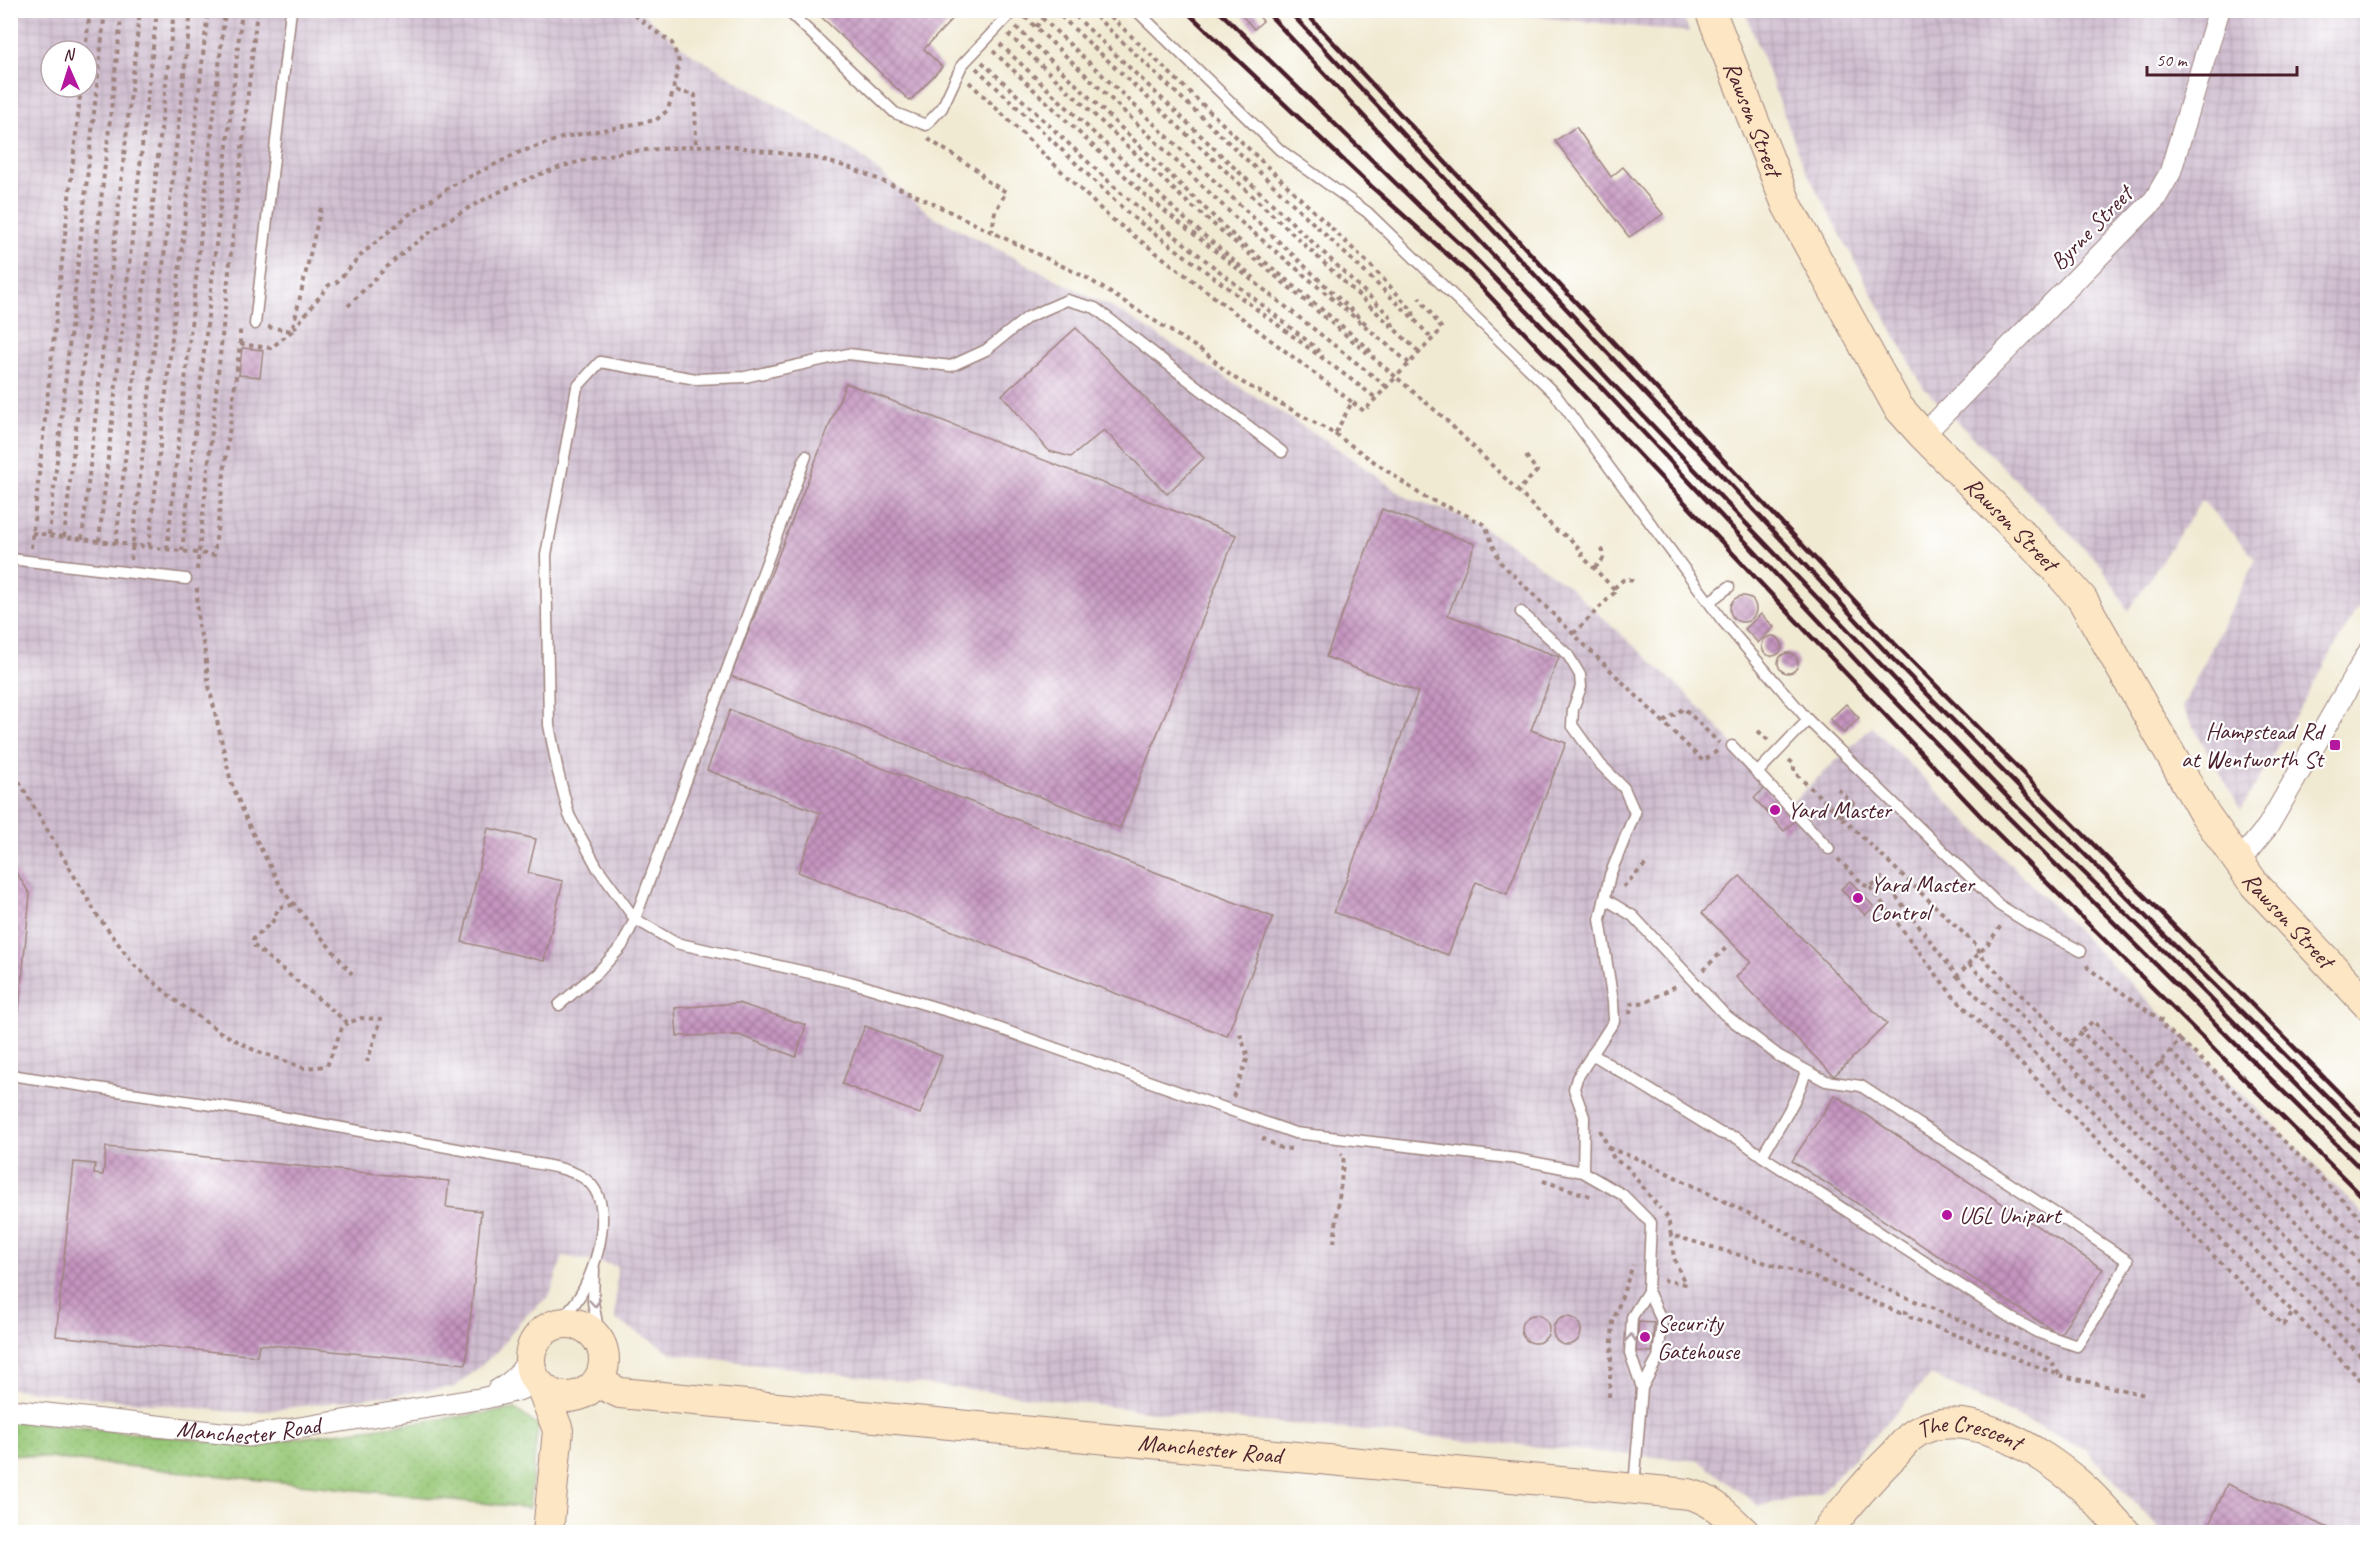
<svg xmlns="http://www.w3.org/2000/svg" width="2378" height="1543" font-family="Caveat,sans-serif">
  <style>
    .industrial { fill: url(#industrial-grid); fill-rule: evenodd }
    .grass { fill: url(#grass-dots); stroke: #707451; stroke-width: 1.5 }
    .building { fill: url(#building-cross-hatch) }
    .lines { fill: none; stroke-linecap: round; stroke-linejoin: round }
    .lane-casing { stroke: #9e847f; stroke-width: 13 }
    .street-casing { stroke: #9e847f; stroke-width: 23 }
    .secondary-casing { stroke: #9e847f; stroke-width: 32 }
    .path { stroke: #9e847f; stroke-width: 4; stroke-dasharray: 4.5 4.5; stroke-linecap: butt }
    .lane { stroke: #fff; stroke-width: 10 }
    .street { stroke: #fff; stroke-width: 21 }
    .secondary { stroke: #fce6c4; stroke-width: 30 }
    .rail { stroke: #4a1f2b; stroke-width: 4.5 }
    .oneway { stroke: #ae9aa0 }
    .poi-dot { fill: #b5179e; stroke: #fff; stroke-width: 2 }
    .labels { text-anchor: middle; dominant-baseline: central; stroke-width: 4.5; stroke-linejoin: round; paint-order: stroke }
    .street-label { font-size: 24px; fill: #4a1f2b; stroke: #fff }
    .poi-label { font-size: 24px; fill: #4a1f2b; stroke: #fff; text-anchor: start }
  </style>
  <defs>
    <pattern id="industrial-grid" width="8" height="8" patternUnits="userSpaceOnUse" patternTransform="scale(1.5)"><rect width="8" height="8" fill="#cfbdcf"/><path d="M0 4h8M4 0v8" fill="none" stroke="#b3a2b2"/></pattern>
    <pattern id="grass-dots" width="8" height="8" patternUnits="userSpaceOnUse" patternTransform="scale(1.5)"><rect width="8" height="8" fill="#97c877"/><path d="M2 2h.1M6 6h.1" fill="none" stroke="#84ab67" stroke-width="1.8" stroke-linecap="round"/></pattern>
    <pattern id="building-cross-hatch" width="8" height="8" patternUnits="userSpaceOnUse" patternTransform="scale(1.5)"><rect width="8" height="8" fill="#c595c0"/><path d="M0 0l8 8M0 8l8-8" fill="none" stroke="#a2799c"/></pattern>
  </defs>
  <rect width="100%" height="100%" fill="#fff"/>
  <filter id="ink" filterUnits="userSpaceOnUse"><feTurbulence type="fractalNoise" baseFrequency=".0167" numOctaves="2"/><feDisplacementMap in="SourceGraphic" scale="12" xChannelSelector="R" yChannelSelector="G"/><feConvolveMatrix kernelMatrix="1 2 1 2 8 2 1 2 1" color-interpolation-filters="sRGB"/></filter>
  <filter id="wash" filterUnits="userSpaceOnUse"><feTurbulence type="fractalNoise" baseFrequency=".008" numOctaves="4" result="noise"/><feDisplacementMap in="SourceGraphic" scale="24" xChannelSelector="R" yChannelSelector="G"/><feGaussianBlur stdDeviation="1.35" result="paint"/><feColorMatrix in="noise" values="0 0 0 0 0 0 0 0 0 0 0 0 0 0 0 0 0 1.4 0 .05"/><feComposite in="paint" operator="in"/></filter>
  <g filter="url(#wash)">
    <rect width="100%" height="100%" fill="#f1ead3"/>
    <g class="industrial">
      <path d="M11 11H640L684 49 857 153 931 215 1124 314 1331 444 1409 499 1459 515 1511 545 1568 586 1691 698 1789 805 1872 727 2367 1218V1532H2162L2085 1449 1931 1375 1821 1493 1759 1506 1699 1461 1155 1412 674 1354 615 1319 617 1266 563 1256 550 1295 522 1319 497 1352 455 1387 246 1413 11 1389ZM51 51H87V87H51Z"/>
      <polygon points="1480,11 1681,11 1689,32"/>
      <polygon points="1745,11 2367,11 2367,591 2241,810 2182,707 2256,559 2202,500 2128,611 2102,566 1923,387 1804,167"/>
    </g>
    <polygon class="grass" points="515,1409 538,1426 529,1508 11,1454 11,1420 247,1445"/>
    <g id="blocks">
      <g class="building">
        <polygon points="814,10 961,10 924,49 942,67 910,101"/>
        <polygon points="1237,10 1253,10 1263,21 1254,29"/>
        <polygon points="1576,127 1611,177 1623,167 1663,214 1629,237 1555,141"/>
        <polygon points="1076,328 1204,458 1167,494 1104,430 1071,457 1049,451 1002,395"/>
        <polygon points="242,348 263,350 260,377 239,375"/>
        <polygon points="846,383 1236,535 1120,828 731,676"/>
        <polygon points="1382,509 1475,544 1448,615 1559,657 1531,730 1566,743 1507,894 1476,882 1448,955 1334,912 1418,692 1326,657"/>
        <circle cx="1743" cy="609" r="13"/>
        <polygon points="1761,614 1774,627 1758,643 1745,629"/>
        <circle cx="1772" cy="646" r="10"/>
        <circle cx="1788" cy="663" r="10"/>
        <polygon points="1846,704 1859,718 1844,733 1830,719"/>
        <polygon points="730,710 1273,917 1227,1036 798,872 820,813 707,770"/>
        <polygon points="1765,788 1795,821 1784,831 1754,798"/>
        <polygon points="488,828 536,839 528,873 563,881 544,961 462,942"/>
        <polygon points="10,863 30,894 19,1011 10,1010"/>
        <polygon points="1740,876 1887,1024 1834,1076 1736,977 1751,962 1702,913"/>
        <polygon points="1850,881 1874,907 1865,915 1841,889"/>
        <polygon points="738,1003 806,1025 796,1057 739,1035 677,1036 675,1008"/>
        <polygon points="865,1026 942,1056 920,1114 842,1084"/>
        <polygon points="1835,1095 2103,1269 2060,1335 1792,1161"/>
        <polygon points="106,1147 449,1181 446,1207 481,1211 466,1364 259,1344 257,1356 56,1336 74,1162 95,1164 94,1174 103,1175"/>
        <circle cx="1535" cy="1329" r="14"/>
        <circle cx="1567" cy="1331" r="14"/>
        <polygon points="1639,1322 1654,1323 1652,1352 1636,1351"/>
        <polygon points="2227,1484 2338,1532 2206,1532"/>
      </g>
    </g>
  </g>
  <g filter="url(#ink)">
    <use href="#blocks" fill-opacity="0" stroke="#9e847f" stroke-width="1.5"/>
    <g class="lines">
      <g class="lane-casing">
        <g id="lane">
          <polyline points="787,10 895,113 926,125 942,108 962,65 1014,10"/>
          <polyline points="1136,10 1280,150 1367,212 1555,394 1722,620 1808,720 1999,905 2031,925 2081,951"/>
          <polyline points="255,324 291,10"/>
          <polyline points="1282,452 1095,308 1067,300 1028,317 986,350 951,366 848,354 745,377 696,379 600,362 577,387 546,555 549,725 558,772 569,815 597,867 635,919 676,943 850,982 964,1016 1295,1133 1517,1159 1583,1172 1623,1195 1651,1223 1648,1291 1632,1317 1630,1353 1642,1388"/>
          <polyline points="10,559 186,579"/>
          <polyline points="1709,602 1729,587"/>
          <polyline points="1521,612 1568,655 1580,675 1581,687 1573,709 1572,725 1600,764 1624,788 1635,813 1610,875 1600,919 1613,1002 1614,1021 1577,1078 1574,1089 1584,1117 1583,1172"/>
          <polyline points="1732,746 1829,849"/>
          <polyline points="1757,773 1808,720"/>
          <path d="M1605 899 1633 916 1724 1014 1779 1056 1826 1081 1861 1086 2128 1261 2100 1311 2077 1346 2037 1332 2011 1318 1762 1156C1778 1128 1797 1102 1806 1071"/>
          <polyline points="559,1005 600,970 622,946 635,919 806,456"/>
          <polyline points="1592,1054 1720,1133 1737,1138 1762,1156"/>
          <path d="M10 1075 239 1109 523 1161C542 1165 568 1167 585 1179 617 1202 597 1266 581 1294 573 1308 562 1317 550 1328"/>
          <polyline points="594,1269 593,1302 601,1345"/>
          <polyline points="1634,1487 1642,1388 1658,1358 1662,1321 1648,1291"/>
        </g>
      </g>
      <g class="street-casing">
        <g id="street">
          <polyline points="1923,435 2155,199 2170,173 2219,10"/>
          <polyline points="2238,863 2268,826 2368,653"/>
          <path d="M498 1390C515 1381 523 1370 531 1354"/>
          <path id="s1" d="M10 1410 249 1436 485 1398 518 1390 538 1382"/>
        </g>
      </g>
      <g class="secondary-casing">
        <g id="secondary">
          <path id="s2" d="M1710 10 1787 205 1898 407 1923 435 2054 567 2082 599 2202 810 2255 885 2368 1005"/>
          <circle cx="567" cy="1360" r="37"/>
          <path id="s3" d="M597 1382 620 1393 1689 1494C1713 1500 1726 1515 1744 1532"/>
          <polyline points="541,1386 558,1430 548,1532"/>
          <path id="s4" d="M1826 1532C1848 1505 1870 1478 1895 1454 1900 1448 1905 1442 1910 1437 1960 1398 2043 1452 2081 1486 2097 1500 2111 1517 2125 1532"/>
        </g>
      </g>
      <g class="path">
        <polyline points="627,10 672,43 679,62 673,90 695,95 696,146 723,145 815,158 851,168 911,193 1087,278 1207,354 1231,376 1335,434 1352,402 1364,411 1396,377 1443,417 1518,491"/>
        <polyline points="1054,10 1419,352"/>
        <polyline points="1069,10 1390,316 1394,329"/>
        <polyline points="1089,10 1413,318"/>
        <polyline points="1104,10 1372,267 1413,311 1414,319 1432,339"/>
        <polyline points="1025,17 1236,218 1409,363"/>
        <polyline points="1016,27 1235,237 1367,347 1374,357"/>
        <polyline points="1036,27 1043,19 1366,324"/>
        <polyline points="1008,34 1187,202 1396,377 1442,329 1419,297"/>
        <polyline points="1000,44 1186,220 1254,278"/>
        <polyline points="85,51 90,10"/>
        <polyline points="993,51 1147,197 1387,387"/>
        <polyline points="982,62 1122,194 1315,347 1323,357"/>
        <polyline points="976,68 1130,215 1376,398"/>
        <polyline points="969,82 1108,216 1352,402"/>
        <polyline points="928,139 980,172 984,179 1006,192 995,212 992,231"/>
        <path d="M348 306C362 292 376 277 390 264 449 211 536 167 614 154 641 149 669 149 696 146"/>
        <polyline points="268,327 292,331 329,285 337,282 363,253 411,213 455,184 520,152 565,137 656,120 668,110 673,90"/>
        <polyline points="240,344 240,327"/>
        <polyline points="1335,434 1424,497 1462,513 1485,525 1500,562 1703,761 1720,749"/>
        <path d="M1526 456 1537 471 1518 491 1557 531C1568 536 1580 546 1583 557L1616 591 1574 633"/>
        <polyline points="32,533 214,555 240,344 271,348 292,331 321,208"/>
        <polyline points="49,535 105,10"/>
        <polyline points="64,537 122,10"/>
        <polyline points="82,539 140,10"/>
        <polyline points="99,541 157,10"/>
        <polyline points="116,543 174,10"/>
        <polyline points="149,547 208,10"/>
        <polyline points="31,548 81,87"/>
        <polyline points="167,549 225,10"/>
        <polyline points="182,551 242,10"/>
        <polyline points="131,560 191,10"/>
        <polyline points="1595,568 1603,559 1603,551 1599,546"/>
        <polyline points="197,570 257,10"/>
        <polyline points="197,588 198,625 204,646 209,686 231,782 251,830 283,891 352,974"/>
        <polyline points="1614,588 1623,580 1629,579 1634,582"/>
        <polyline points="1664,722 1684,708 1719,743"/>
        <polyline points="1758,731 1769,741"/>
        <polyline points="1789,760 1794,764 1794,772 1978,947 1979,954 2070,1043 2082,1032 2368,1318"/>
        <polyline points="10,766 97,915 134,965 176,1001 220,1032 254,1050 304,1068 327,1066 342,1028 348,1023"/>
        <polyline points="1838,789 1869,819"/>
        <polyline points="1840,817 1853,804"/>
        <polyline points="1838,859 1864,885 1870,887 1882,878 1957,976 1987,945 2003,923"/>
        <polyline points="1623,887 1646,864"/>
        <polyline points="1870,887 1952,995 2283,1325 2293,1313"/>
        <polyline points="293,905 279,907 273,921 253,939 253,945 348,1023 361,1018 381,1019 367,1062"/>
        <polyline points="1969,964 2368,1363"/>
        <polyline points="2087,965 2088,968 2163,1022 2164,1027 2180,1040 2148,1076"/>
        <polyline points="1703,970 1728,946"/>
        <polyline points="1957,976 2368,1387"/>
        <polyline points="1630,1014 1631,1004 1647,1002 1679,984"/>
        <polyline points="2082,1031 2093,1021 2368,1293"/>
        <polyline points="2180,1040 2215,1072 2368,1225"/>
        <polyline points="2070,1043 2368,1340"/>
        <polyline points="2170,1051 2368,1247"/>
        <polyline points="2160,1062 2368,1270"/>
        <polyline points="1233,1097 1248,1057 1239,1031"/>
        <polyline points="1600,1130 1614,1159 1627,1167 1660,1209"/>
        <polyline points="1262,1138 1281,1148 1291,1149"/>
        <polyline points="1608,1148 1639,1159 1782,1230 1868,1281 2049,1358 2059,1374"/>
        <polyline points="1543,1181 1593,1197"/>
        <polyline points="1665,1214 1668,1218 1671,1235 1814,1277 1900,1313 1902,1310 1907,1313 1907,1316 2059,1375 2145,1395"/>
        <polyline points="1334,1243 1344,1155 1341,1154"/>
        <polyline points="1663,1280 1685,1284 1674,1258 1671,1235"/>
        <polyline points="1609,1397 1613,1322 1633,1265"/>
      </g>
      <use href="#lane" class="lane"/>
      <use href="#street" class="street"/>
      <use href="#secondary" class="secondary"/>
      <g class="rail">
        <polyline points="1185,10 1372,187 1467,272 1991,827 2368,1202"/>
        <polyline points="1218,10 1419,206 1471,254 1602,388 1865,670 2008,817 2368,1176"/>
        <polyline points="1265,10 1610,381 2018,808 2153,940 2368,1158"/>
        <polyline points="1288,10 1887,653 2161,932 2368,1137"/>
        <polyline points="1303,10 1895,644 2368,1122"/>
      </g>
    </g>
    <defs><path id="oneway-chevron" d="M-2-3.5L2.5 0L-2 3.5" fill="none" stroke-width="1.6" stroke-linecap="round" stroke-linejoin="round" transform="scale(1.5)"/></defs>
    <g class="oneway">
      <use href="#oneway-chevron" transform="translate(595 1303) rotate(85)"/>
      <use href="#oneway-chevron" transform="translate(1631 1338) rotate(-87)"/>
    </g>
  </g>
  <g class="poi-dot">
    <rect x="2329" y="739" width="12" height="12" rx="3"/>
    <circle cx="1775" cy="810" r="6"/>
    <circle cx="1858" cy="898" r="6"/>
    <circle cx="1947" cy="1215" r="6"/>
    <circle cx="1645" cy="1337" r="6"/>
  </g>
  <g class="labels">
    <g class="street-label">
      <text stroke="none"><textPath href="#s2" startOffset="117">Rawson Street</textPath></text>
      <text transform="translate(2091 228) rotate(-46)">Byrne Street</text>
      <text stroke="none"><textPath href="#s2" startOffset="603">Rawson Street</textPath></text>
      <text stroke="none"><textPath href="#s2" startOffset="1089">Rawson Street</textPath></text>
      <text stroke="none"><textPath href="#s1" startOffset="240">Manchester Road</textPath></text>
      <text stroke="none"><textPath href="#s4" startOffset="190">The Crescent</textPath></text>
      <text stroke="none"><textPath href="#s3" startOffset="618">Manchester Road</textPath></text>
    </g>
    <g class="poi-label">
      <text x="2323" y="731" text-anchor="end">Hampstead Rd<tspan x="2323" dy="28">at Wentworth St</tspan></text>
      <text x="1787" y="810">Yard Master</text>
      <text x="1870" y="884">Yard Master<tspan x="1870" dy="28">Control</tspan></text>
      <text x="1959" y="1215">UGL Unipart</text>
      <text x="1657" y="1323">Security<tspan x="1657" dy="28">Gatehouse</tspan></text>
    </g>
  </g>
  <rect width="2378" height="1543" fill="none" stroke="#fff" stroke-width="36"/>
  <g transform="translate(69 69) rotate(357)"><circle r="28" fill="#ffffff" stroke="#b7a5aa" stroke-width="1.5"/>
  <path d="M0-4.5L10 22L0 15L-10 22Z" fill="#b5179e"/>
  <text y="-9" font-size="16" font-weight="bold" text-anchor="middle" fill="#4a1f2b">N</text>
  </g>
  <path d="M2147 66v9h150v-9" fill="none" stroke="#4a1f2b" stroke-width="3"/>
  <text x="2156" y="66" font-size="18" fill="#4a1f2b" stroke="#ffffff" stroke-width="4.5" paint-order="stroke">50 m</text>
</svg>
